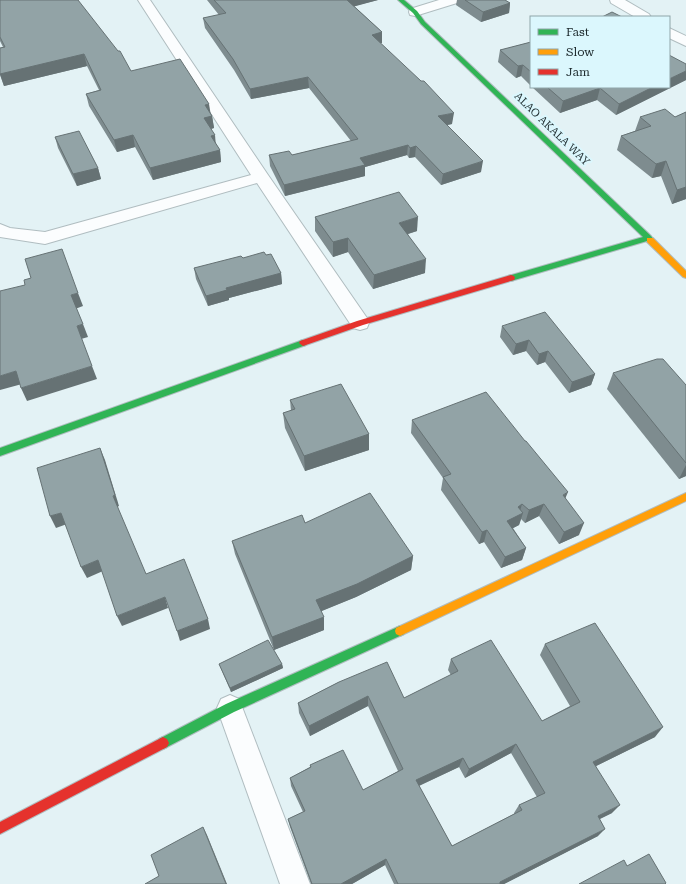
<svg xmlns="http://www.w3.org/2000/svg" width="686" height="884" font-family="'Roboto Serif',serif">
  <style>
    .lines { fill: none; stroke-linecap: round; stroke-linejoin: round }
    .street-casing { stroke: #b0bdc0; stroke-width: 2 }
    .fast-casing { stroke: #b0bdc0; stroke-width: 2 }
    .slow-casing { stroke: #b0bdc0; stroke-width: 2 }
    .jam-casing { stroke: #b0bdc0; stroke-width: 2 }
    .street { fill: #fbfdfe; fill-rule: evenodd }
    .fast { fill: #30b455; fill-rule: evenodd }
    .slow { fill: #ff9f0a; fill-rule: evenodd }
    .jam { fill: #e5322d; fill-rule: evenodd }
    .wall { fill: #7e8c8f; fill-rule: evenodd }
    .shaded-wall { fill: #667274 }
    .building { fill: #92a3a6; stroke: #667274; fill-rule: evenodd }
    .labels { text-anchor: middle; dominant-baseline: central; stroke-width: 4; stroke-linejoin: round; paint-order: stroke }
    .far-street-label { font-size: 11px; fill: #1c292c; stroke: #dbf7fd }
  </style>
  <rect width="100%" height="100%" fill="#e3f2f5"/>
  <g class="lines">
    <g class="street-casing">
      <g id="street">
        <polygon points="138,0 150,0 268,175 367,318 369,323 367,328 360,330 353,328 257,183 45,244 0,237 0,224 10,228 45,232 251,175"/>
        <polygon points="439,0 458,0 457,3 415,16 410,15 409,12 410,9"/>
        <polygon points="610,0 625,0 649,14 651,17 635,17 611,3"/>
        <polygon points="669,28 686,36 686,46 669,38"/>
        <polygon points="230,695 239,699 310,884 280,884 217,708 221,699"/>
      </g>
    </g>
    <g class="fast-casing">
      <g id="fast">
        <polygon points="398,0 404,0 417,11 425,22 651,236 654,240 653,242 647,241 511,281 508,280 507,278 508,276 643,237 421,24 413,13"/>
        <polygon points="303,340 307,343 306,345 0,456 0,448"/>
        <polygon points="400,626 404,628 405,631 404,634 234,712 167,747 163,749 159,747 157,743 159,739 226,704"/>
      </g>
    </g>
    <g class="slow-casing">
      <g id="slow">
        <polygon points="647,238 653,238 686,271 686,278 683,277 647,242"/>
        <polygon points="686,493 686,501 404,634 400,636 396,634 395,631 396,628"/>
      </g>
    </g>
    <g class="jam-casing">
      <g id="jam">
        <polygon points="511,275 514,276 515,278 514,280 363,325 303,346 299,343 300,341 357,321"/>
        <polygon points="163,737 167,739 169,743 167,747 0,834 0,822"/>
      </g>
    </g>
    <use href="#street" class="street"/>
    <use href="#fast" class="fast"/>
    <use href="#slow" class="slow"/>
    <use href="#jam" class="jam"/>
  </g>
  <g class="wall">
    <polygon points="0,0 78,1 131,71 211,114 212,116 214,128 211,129 216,144 220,150 221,162 153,180 135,147 117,152 89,106 86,94 99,90 87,66 4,86 0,75 0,48 3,47 0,41"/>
    <polygon points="207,0 378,0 354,6 382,32 382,43 380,43 452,124 447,125 481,172 441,185 415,157 409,158 407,155 365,167 365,176 285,196 270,166 269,155 292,155 351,141 309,88 251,99 234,70 205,28 203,18 219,15"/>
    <polygon points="457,0 505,0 510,3 509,13 481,22 456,5"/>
    <polygon points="531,42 531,86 521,76 516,78 498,62 500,50"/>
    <polygon points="686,64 686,80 616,115 597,100 560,113 532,87 669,87"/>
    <polygon points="686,112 686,199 672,204 661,176 652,178 617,150 621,136 635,131 640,117 675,117"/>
    <polygon points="55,137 98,168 101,179 77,186 58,148"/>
    <polygon points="315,217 417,231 408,234 425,273 373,289 348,252 333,257 315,231"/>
    <polygon points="266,255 281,273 282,284 229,298 229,300 208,306 196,279 194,268 243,258"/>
    <polygon points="502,326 595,374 591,385 569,393 545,362 537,365 526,351 513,355 500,337"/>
    <polygon points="613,373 686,385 686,476 679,479 607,389"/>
    <polygon points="290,400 369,434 369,450 305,471 285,428 283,413 291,411"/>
    <polygon points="412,420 565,499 579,535 559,544 539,516 525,523 521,519 519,525 513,528 526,548 522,560 501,568 484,542 479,544 441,490 443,478 411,433"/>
    <polygon points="305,523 413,556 411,570 356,597 321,611 324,630 274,650 235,554 232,541"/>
    <path d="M545 644 655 737 596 766 612 813 600 819 598 836 504 884H394L385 865 352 884H311L290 827 288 819 303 812 291 786 290 778 310 767V765L363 790 398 771 368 706 310 736 299 713 298 703 339 682 404 698 451 675 448 670 451 659 542 721 570 706 540 655ZM511 753 537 797 519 805 514 813V814L452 846 419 786 459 767 465 778Z"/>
    <polygon points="219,664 282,664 283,668 231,692"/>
  </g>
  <g class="shaded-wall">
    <polygon points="345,0 378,0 345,9"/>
    <polygon points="510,3 509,13 481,22 483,12"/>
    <polygon points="382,32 382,43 371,45 372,35"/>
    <polygon points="84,54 87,66 4,86 0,74"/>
    <polygon points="523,65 521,76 516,78 518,66"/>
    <polygon points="686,71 686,80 616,115 619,104 653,87 669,87 669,79"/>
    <polygon points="308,77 309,88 251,99 250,89"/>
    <polygon points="600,88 597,100 560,113 563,101"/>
    <polygon points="209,104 211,116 205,105"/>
    <polygon points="454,113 452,124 437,127 438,116"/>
    <polygon points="212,116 214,128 206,130 204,118"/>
    <polygon points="133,135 135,147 117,152 114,140"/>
    <polygon points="215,135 216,147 211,136"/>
    <polygon points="408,145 407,155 365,167 365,176 285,196 284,185 360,158"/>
    <polygon points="416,146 415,157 409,158 410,148"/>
    <polygon points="220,150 221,162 153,180 150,168"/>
    <polygon points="483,161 481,172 441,185 443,174"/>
    <polygon points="666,161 661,176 652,178 656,164"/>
    <polygon points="98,168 101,179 77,186 73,174"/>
    <polygon points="686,187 686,199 672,204 677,190"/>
    <polygon points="418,217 417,231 398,237 399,223"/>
    <polygon points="348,238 348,252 333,257 333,242"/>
    <polygon points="426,259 425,273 373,289 374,275"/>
    <polygon points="281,273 282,284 229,298 229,300 208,306 206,296 226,288"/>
    <polygon points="78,293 83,306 75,309 71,295"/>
    <polygon points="83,324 88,337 81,339 77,326"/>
    <polygon points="529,340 526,351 513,355 516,344"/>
    <polygon points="548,351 545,362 537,365 539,354"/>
    <polygon points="92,366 97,379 27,401 21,388"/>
    <polygon points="16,371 22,384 0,390 0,376"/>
    <polygon points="595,374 591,385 569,393 572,382"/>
    <polygon points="369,434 369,450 305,471 304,456"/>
    <polygon points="100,448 105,460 119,506 117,507 113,496"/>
    <polygon points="686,465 686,476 679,479"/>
    <polygon points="568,492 563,504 563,495"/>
    <polygon points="522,504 519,515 523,513 519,525 504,533 507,521 518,507"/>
    <polygon points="544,504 539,516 525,523 529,510"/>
    <polygon points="61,513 67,524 56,528 50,516"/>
    <polygon points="584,523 579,535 559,544 564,532"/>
    <polygon points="487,530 484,542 479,544 482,532"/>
    <polygon points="526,548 522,560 501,568 505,557"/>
    <polygon points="413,556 411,570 356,597 317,613 316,600"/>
    <polygon points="98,560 103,571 87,578 81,567"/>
    <polygon points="165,597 168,608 122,626 117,616"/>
    <polygon points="324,617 324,630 274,650 272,637"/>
    <polygon points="208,619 210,629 180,641 177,631"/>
    <polygon points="282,664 283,668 231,692 230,688"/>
    <polygon points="368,696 368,706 310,736 309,726"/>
    <polygon points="663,727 655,737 586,771 593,762"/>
    <polygon points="516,744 511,753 465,778 469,769"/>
    <polygon points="463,758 459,767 414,788 416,780"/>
    <polygon points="620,805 612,813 591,823 598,816"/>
    <polygon points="203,827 207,835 227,884 226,884"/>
    <polygon points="605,829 598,836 504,884 498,884 500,882"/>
    <polygon points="386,859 385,865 352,884 341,884"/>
  </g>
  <g class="building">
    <polygon points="0,0 78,0 118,51 120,51 131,71 180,59 209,104 205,105 212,116 204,118 215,135 211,136 220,150 150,168 133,135 114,140 86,94 101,90 84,54 0,74 0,48 5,47 0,37"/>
    <polygon points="214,0 347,0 382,32 372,35 421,81 424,81 454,113 438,116 483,161 443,174 416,146 410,148 408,145 360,158 365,165 284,185 269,155 289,151 292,155 358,139 308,77 250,89 233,59 203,18 226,13"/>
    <polygon points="465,0 505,0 510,3 483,12"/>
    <polygon points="612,12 622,17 602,17"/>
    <polygon points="531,42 531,72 523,65 518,66 500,50"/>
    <polygon points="669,55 686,64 686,71 669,79"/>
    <polygon points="547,87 653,87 619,104 600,88 563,101"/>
    <polygon points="665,109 675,117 686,112 686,187 677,190 666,161 656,164 621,136 651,126 640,117"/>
    <polygon points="79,131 98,168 73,174 55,137"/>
    <polygon points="399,192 418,217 399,223 426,259 374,275 348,238 333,242 315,217"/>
    <polygon points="62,249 78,293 71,295 83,324 77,326 92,366 21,388 16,371 0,376 0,291 25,285 24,280 31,278 25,259"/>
    <polygon points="264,252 266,255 271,254 281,273 226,288 227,290 206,296 194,268 241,256 243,258"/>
    <polygon points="545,312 595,374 572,382 548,351 539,354 529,340 516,344 502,326"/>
    <polygon points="657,359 663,359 686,385 686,463 613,373"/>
    <polygon points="341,384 369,434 304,456 283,413 295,409 290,400"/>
    <polygon points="486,392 525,441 526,441 568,492 563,495 584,523 564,532 544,504 529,510 522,504 518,507 523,513 507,521 526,548 505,557 487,530 482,532 443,477 451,474 412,420"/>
    <polygon points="100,448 115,495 113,496 146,574 184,559 208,619 177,631 165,597 117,616 98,560 81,567 61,513 50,516 37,468"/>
    <polygon points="370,493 413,556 357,584 316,600 324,617 272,637 232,541 302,515 305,523"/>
    <path d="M595 623 663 727 593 762 620 805 598 816 605 829 500 882V884H398L386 859 341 884H312L288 819 305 811 290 778 311 767 310 765 343 750 363 790 403 769 368 696 309 726 298 703 339 682 387 662 404 698 458 671 451 659 491 640 542 721 580 702 545 644ZM516 744 545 793 519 805 522 810 452 846 416 780 463 758 469 769Z"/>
    <polygon points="268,640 282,664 230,688 219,664"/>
    <polygon points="203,827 226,884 145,884 159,876 151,855"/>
    <polygon points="649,854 666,883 665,884 579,884 624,860 627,866"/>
  </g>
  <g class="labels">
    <g class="far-street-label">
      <text transform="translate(552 129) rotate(44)">ALAO AKALA WAY</text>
    </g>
  </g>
  <rect x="530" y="16" width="140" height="72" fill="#dbf7fd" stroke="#8fa5a9"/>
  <rect x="538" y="29" width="20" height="6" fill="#30b455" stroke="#8fa5a9"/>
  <text x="566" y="36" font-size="12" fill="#1c292c">Fast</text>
  <rect x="538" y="49" width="20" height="6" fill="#ff9f0a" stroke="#8fa5a9"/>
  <text x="566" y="56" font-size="12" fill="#1c292c">Slow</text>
  <rect x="538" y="69" width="20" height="6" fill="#e5322d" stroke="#8fa5a9"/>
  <text x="566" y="76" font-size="12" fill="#1c292c">Jam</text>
</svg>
